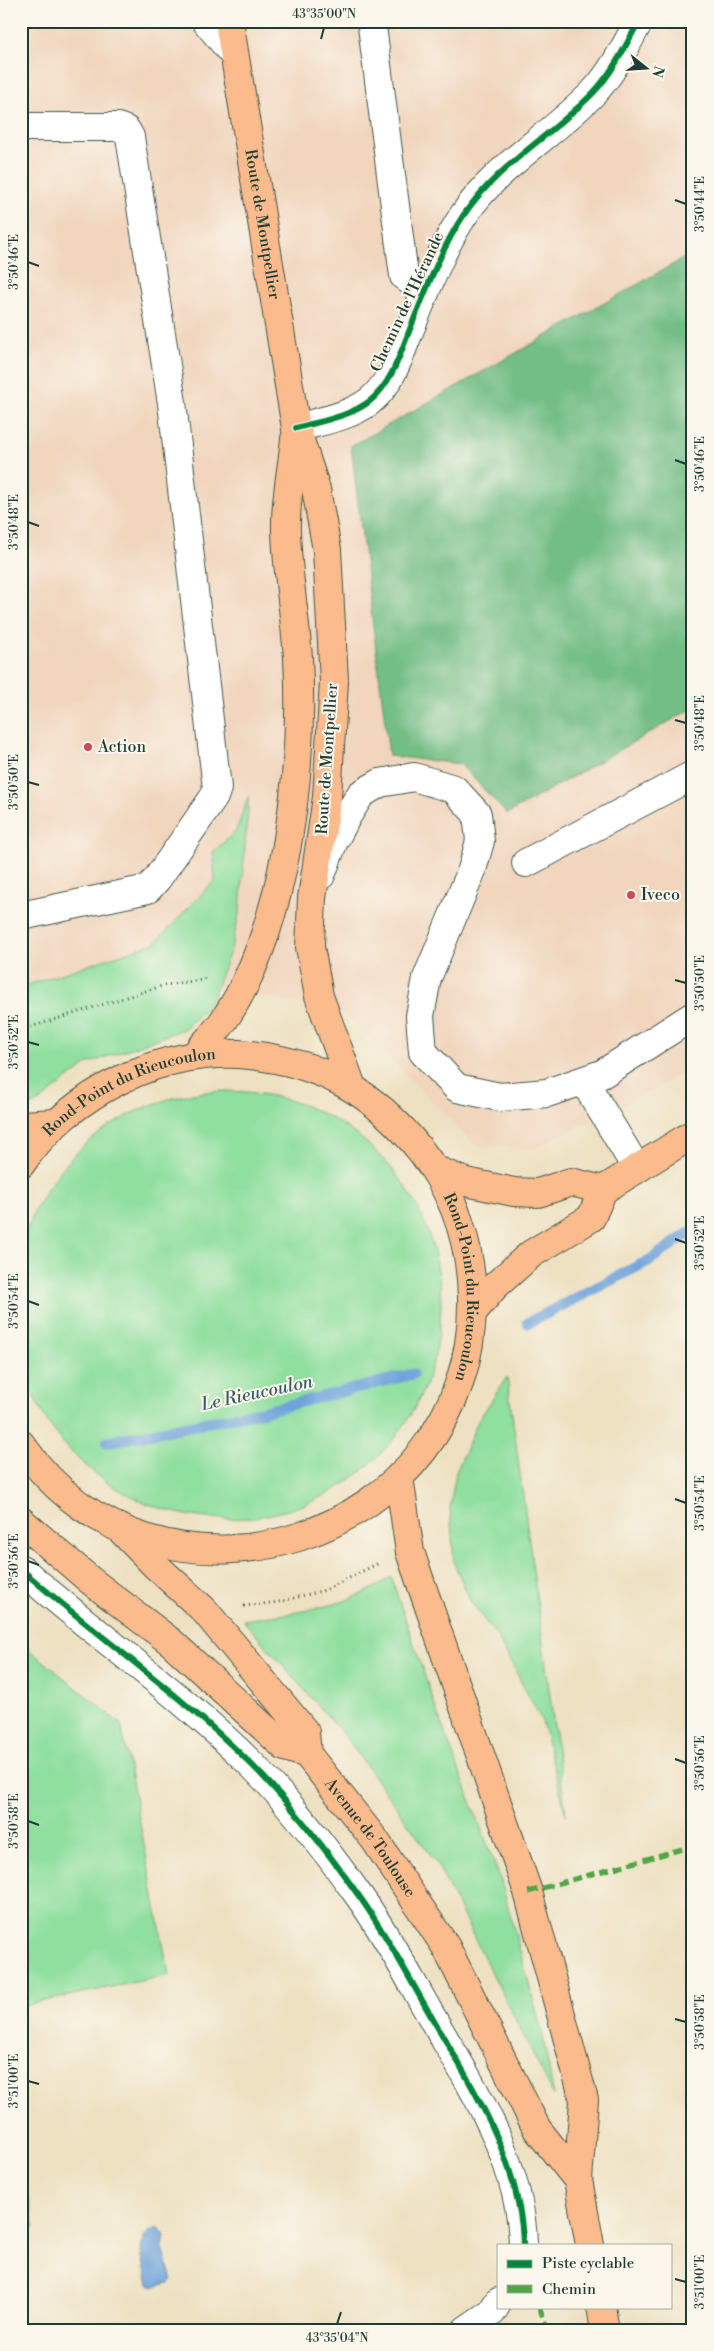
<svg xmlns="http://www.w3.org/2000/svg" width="714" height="2351" font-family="'Libre Bodoni',serif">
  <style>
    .built { fill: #f1d5bd }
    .green { fill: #8fdf9f; stroke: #578e6a }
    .forest { fill: #73be86; stroke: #497e5d }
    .water { fill: #6ea2da; stroke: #467087 }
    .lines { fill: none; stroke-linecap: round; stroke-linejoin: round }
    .stream { stroke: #6ea2da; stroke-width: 11 }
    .minor-casing { stroke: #3e5649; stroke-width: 30 }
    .major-casing { stroke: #3e5649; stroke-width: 30 }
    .path { stroke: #3e5649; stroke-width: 3; stroke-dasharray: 1 4; stroke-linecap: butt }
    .minor { stroke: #fff; stroke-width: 28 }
    .major { stroke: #fbbb8c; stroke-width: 28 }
    .quiet { stroke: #4fa644; stroke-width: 5; stroke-dasharray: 10 5; stroke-linecap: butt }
    .cycleway-casing { stroke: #fbf7ec; stroke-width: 9 }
    .cycleway { stroke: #00873e; stroke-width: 6 }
    .ticks { fill: none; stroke: #1f3d34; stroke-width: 2 }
    .poi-dot { fill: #d1495b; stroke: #fbf7ec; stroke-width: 2 }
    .labels { text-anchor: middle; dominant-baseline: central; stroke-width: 4; stroke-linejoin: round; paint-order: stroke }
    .street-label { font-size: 16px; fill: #1f3d34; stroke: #fbf7ec }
    .poi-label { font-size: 16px; fill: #1f3d34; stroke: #fbf7ec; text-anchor: start }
    .water-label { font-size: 18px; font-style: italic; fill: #375b66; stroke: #fbf7ec }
    .neatline { fill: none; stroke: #1f3d34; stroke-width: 2 }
    .ticks-label { font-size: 12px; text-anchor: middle; fill: #1f3d34 }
  </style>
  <rect width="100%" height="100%" fill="#fbf7ec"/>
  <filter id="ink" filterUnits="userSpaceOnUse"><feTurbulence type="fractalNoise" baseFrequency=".02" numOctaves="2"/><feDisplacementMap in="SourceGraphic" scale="10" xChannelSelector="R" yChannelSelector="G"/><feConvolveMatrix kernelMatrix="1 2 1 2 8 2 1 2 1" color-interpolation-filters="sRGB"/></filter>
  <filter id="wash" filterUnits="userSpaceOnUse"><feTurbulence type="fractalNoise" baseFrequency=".0096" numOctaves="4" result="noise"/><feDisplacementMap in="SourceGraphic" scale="20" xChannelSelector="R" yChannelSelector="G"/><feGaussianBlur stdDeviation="1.12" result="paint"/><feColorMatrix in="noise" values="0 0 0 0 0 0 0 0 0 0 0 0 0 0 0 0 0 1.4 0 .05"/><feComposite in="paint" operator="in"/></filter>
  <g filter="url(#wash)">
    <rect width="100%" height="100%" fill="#eee1c2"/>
    <polygon class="built" points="21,21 693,21 693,1066 658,1087 533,1149 476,1146 345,1014 141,970 21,1008"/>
    <g class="green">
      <polygon points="249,795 240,910 231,949 210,1004 184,1029 87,1064 40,1101 21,1110 21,987 155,943 215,880 213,852 236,831"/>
      <circle cx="227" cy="1305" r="214"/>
      <polygon points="507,1377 566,1815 542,1721 498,1638 471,1602 454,1563 450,1508 456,1472 478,1421"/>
      <path d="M391 1577 437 1712 501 1881 543 2036 554 2096 437 1864 345 1736 243 1620C278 1615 333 1609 364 1593 373 1589 382 1583 391 1577Z"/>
      <polygon points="21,1643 121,1724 169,1975 21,2006"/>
      <polygon points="21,2161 35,2228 21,2230"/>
    </g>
    <polygon class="forest" points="693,253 693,708 507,814 460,764 389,756 351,446"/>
    <path class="water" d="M157 2228 165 2235 163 2248 172 2280 169 2283 154 2286 149 2284C144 2264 131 2237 157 2228Z"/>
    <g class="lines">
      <g class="stream">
        <polyline points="528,1323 650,1260 693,1230"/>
        <polyline points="107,1442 265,1411 413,1374"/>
      </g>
    </g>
  </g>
  <g filter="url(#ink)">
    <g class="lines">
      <g class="minor-casing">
        <g id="minor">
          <polyline points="206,21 234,55"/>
          <polyline points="372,26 404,276 425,292"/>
          <polyline points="21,127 118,127 126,130 130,137 172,403 217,788 214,797 157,879 148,889 21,916"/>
          <path d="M296 428C321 421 349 417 370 401 392 383 400 354 410 329 426 291 440 251 463 216 497 165 553 135 594 92 613 72 626 45 639 21"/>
          <polyline points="526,863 693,775"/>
          <polyline points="321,875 333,843 347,816 361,794 380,783 414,777 454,789 477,814 480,841 472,870 427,978 420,1016 423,1052 457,1088 500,1097 547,1093 602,1074 693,1016"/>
          <polyline points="584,1081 637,1169"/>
          <path d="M21 1569C97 1636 181 1694 252 1765 291 1804 327 1851 359 1896 390 1939 414 1988 441 2033 479 2096 522 2171 523 2245"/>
          <polyline points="466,2330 492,2312 498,2302"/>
        </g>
      </g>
      <g class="major-casing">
        <g id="major">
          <path id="s1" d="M229 21 296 428 316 489 327 550 334 681 327 797 312 898 310 947 319 996 352 1087"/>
          <path d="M195 1055C204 1044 214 1034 222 1023 287 930 304 768 298 658 295 615 287 572 286 530 285 500 292 469 295 439"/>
          <polyline points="21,1125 56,1123"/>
          <path id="s2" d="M21 1164C69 1093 165 1045 250 1055 323 1063 376 1094 421 1151 454 1193 471 1244 472 1298 477 1538 159 1645 21 1444"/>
          <polyline points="436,1170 466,1182 514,1192 538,1193 571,1182 603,1190"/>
          <polyline points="472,1313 495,1286 531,1254 591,1218 603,1190 693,1134"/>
          <polyline points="399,1477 410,1552 528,1892 584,2100 578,2180 590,2245"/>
          <polyline points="21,1521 91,1581 171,1642 285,1747 307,1754"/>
          <path id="s3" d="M123 1532 156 1566 204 1610 305 1732 307 1754 375 1840 446 1947 537 2129 578 2180"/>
          <polyline points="601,2307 605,2330"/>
        </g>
      </g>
      <g class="path">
        <polyline points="21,1030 165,985 208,979"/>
        <polyline points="244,1606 279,1602 325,1590 379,1563"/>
      </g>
      <use href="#minor" class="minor"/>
      <use href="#major" class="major"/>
      <g class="quiet">
        <polyline points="528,1892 693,1846"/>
        <polyline points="539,2307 548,2330"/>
      </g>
      <g class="cycleway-casing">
        <g id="cycleway">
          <path d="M296 428C321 421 349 417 370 401 392 383 400 354 410 329 426 291 440 251 463 216 497 165 553 135 594 92 613 72 626 45 639 21"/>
          <path d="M21 1569C97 1636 181 1694 252 1765 291 1804 327 1851 359 1896 390 1939 414 1988 441 2033 479 2096 522 2171 523 2245"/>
        </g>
      </g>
      <use href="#cycleway" class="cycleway"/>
    </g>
  </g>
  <path class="ticks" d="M321 39 324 28M675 200 686 204M28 262 39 266M675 460 686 464M28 522 39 526M675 720 686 723M28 782 39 785M675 980 686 983M28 1042 39 1045M675 1239 686 1243M28 1301 39 1305M675 1499 686 1503M28 1561 39 1565M675 1759 686 1763M28 1821 39 1825M675 2019 686 2022M28 2081 39 2084M675 2279 686 2282M337 2324 341 2312"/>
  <g class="poi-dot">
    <circle cx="88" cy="747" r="5"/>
    <circle cx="631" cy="895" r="5"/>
  </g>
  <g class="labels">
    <g class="street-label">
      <text stroke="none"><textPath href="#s1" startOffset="206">Route de Montpellier</textPath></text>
      <text transform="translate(407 302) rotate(-65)">Chemin de l'Hérande</text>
      <text transform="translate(327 759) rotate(-86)">Route de Montpellier</text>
      <text stroke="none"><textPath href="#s2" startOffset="135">Rond-Point du Rieucoulon</textPath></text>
      <text stroke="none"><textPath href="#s2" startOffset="614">Rond-Point du Rieucoulon</textPath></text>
      <text stroke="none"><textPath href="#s3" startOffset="398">Avenue de Toulouse</textPath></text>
    </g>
    <g class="poi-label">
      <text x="98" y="747">Action</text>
      <text x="641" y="895">Iveco</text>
    </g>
    <g class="water-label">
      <text transform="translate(257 1393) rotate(-12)">Le Rieucoulon</text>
    </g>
  </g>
  <rect width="714" height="2351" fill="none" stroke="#fbf7ec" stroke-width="55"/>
  <rect x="497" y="2244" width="175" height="65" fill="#fbf7ec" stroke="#a3ada2"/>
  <rect x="507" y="2260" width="25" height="8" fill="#00873e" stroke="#a3ada2"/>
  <text x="542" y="2268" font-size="15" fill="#1f3d34">Piste cyclable</text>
  <rect x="507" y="2285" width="25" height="8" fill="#4fa644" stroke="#a3ada2"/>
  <text x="542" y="2294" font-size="15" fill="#1f3d34">Chemin</text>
  <g transform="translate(646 68) rotate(107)" stroke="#fbf7ec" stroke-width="4" paint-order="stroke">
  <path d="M0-4L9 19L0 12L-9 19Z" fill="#1f3d34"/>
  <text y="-8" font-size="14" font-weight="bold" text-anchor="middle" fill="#1f3d34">N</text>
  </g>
  <rect x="28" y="28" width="658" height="2296" class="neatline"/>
  <g class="ticks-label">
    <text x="324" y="18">43°35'00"N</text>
    <text transform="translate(700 204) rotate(-90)" y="4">3°50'44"E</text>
    <text transform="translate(14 262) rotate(-90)" y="4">3°50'46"E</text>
    <text transform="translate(700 464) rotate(-90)" y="4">3°50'46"E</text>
    <text transform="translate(14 522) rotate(-90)" y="4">3°50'48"E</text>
    <text transform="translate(700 723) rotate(-90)" y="4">3°50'48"E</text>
    <text transform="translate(14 782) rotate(-90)" y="4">3°50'50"E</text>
    <text transform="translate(700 983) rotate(-90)" y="4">3°50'50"E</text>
    <text transform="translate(14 1042) rotate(-90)" y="4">3°50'52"E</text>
    <text transform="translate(700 1243) rotate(-90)" y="4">3°50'52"E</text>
    <text transform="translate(14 1301) rotate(-90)" y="4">3°50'54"E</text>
    <text transform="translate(700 1503) rotate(-90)" y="4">3°50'54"E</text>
    <text transform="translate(14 1561) rotate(-90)" y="4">3°50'56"E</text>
    <text transform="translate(700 1763) rotate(-90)" y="4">3°50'56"E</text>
    <text transform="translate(14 1821) rotate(-90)" y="4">3°50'58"E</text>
    <text transform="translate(700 2022) rotate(-90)" y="4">3°50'58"E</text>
    <text transform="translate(14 2081) rotate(-90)" y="4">3°51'00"E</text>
    <text transform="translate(700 2282) rotate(-90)" y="4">3°51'00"E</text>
    <text x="337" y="2342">43°35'04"N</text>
  </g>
</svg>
